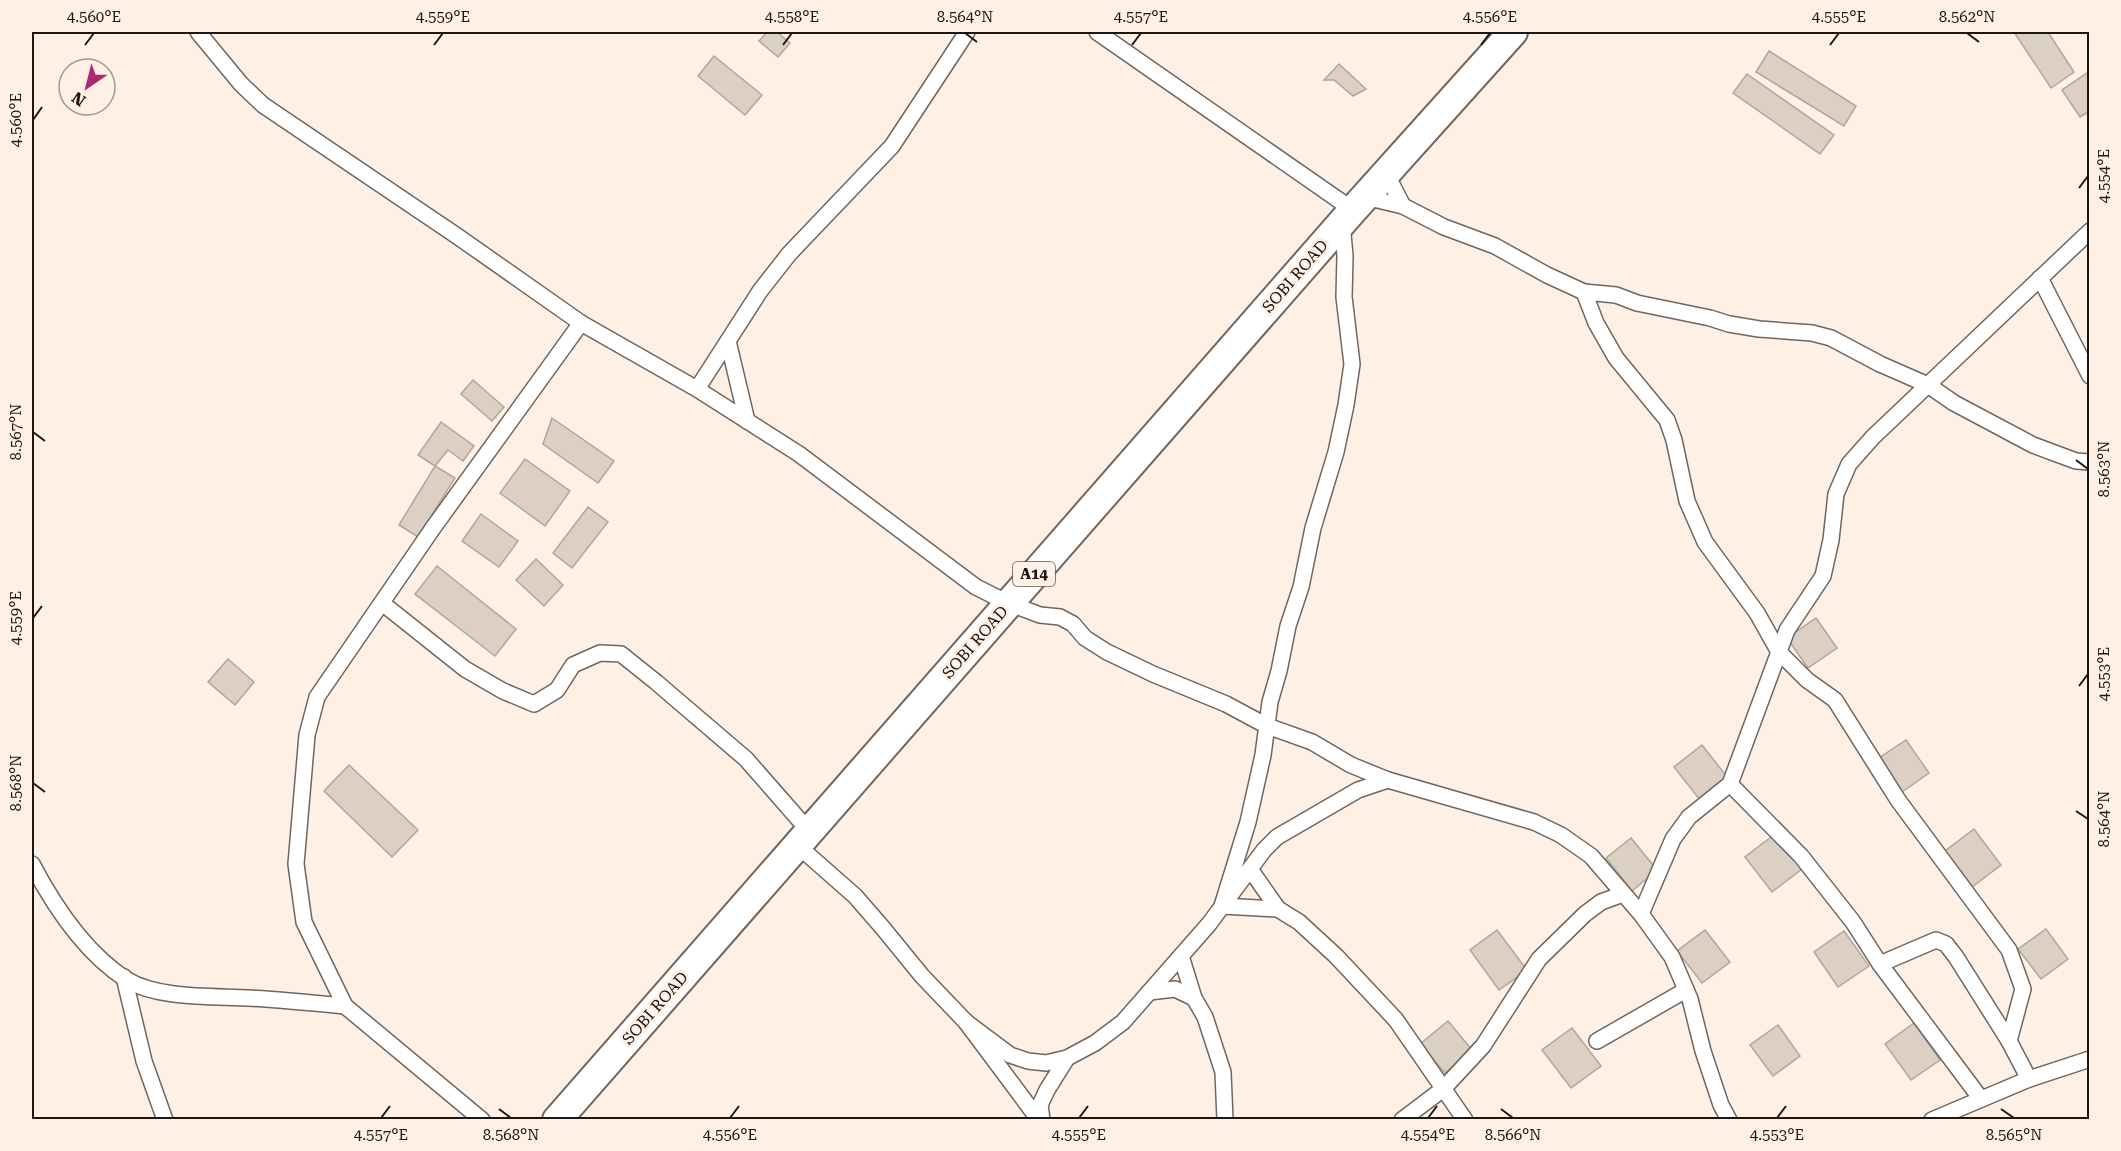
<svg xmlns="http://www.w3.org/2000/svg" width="2121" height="1151" font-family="'Roboto Serif',serif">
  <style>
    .building { fill: #dcd0c4; stroke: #b1a59a; stroke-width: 1.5 }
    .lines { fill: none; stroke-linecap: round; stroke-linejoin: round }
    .street-casing { stroke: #72655c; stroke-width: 18 }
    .highway-casing { stroke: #72655c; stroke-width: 32 }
    .street { stroke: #fff; stroke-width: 15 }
    .highway { stroke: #fff; stroke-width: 28 }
    .ticks { fill: none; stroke: #1c1713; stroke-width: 2 }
    .labels { text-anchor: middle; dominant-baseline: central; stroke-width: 6; stroke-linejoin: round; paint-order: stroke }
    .shield { fill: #fff0e5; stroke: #605852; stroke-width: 1.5 }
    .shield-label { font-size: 15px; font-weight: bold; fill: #1c1713 }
    .street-label { font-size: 16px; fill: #1c1713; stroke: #fff0e5 }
    .neatline { fill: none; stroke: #1c1713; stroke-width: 2 }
    .ticks-label { font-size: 15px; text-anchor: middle; fill: #1c1713 }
  </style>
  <rect width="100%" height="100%" fill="#fff0e5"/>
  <g class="building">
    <polygon points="767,32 777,32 790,43 778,57 759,41"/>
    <polygon points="2014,32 2048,32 2074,72 2051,88"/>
    <polygon points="1769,51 1856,106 1844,126 1756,72"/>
    <polygon points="714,56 762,95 745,115 698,76"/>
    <polygon points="1339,64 1366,89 1353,96 1334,80 1324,80"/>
    <polygon points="2090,71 2090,111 2080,117 2062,90"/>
    <polygon points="1747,74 1834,135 1820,154 1733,93"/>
    <polygon points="473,380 504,407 492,421 461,394"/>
    <polygon points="552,418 614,461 598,483 543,444"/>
    <polygon points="441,422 474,446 463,461 448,450 435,466 418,455"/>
    <polygon points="525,459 570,491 545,526 500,493"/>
    <polygon points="435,466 455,478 418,537 399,525"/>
    <polygon points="588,507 608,522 572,568 553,553"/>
    <polygon points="481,514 518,541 499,567 462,541"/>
    <polygon points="536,559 563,585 544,606 516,580"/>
    <polygon points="437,566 516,629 495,656 415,594"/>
    <polygon points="1816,618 1837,648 1808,668 1787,638"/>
    <polygon points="228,659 254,682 235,705 208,682"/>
    <polygon points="1906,740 1929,773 1902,792 1879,758"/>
    <polygon points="1702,745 1728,778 1700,800 1674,767"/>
    <polygon points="349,765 418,830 392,857 324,791"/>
    <polygon points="1974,829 2001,865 1972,887 1945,851"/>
    <polygon points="1775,834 1802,869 1772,892 1745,857"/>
    <polygon points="1631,838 1657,870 1632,891 1606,858"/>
    <polygon points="2046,929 2068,959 2041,979 2018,949"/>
    <polygon points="1497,930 1527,970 1499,990 1470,950"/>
    <polygon points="1705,930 1730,962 1702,983 1677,951"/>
    <polygon points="1844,931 1869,966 1838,987 1814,952"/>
    <polygon points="1448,1021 1472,1050 1445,1073 1420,1044"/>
    <polygon points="1914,1023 1940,1060 1911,1080 1885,1044"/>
    <polygon points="1778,1025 1800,1056 1773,1076 1750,1045"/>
    <polygon points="1572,1028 1601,1066 1571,1088 1542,1050"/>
  </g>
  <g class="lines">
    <g class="street-casing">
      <g id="street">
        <polyline points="198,32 241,84 263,105 457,236 581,323 697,389 799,454 976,587 1008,603 1040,615 1060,617 1073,624 1085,638 1107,652 1153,674 1226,704 1267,726 1312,742 1351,765 1388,780 1534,822 1561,835 1591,856 1641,914 1672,957 1690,999 1703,1051 1721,1105 1729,1120"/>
        <polyline points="1097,32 1353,210"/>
        <polyline points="1386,173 1403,206"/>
        <polyline points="1365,197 1403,206 1444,227 1495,246 1547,275 1584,292 1616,295 1637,303 1710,318 1729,324 1759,329 1812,333 1831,338 1880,364 1928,385 1954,403 2033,445 2076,461 2090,462"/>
        <polyline points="2040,278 2090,376"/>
        <polyline points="1584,292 1596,323 1616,358 1667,420 1674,440 1687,501 1705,542 1757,613 1779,652 1807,680 1835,700 1898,800 2009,950 2023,989 2009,1041"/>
        <polyline points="728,341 747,421"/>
        <polyline points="697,389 760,291 789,254 892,146 967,32"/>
        <polyline points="382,603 465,669 503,691 534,704 557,690 573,665 600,653 621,654 656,682 746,759 809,831"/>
        <polyline points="1730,784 1801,856 1853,922 1880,964 1936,940 1946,944 1956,957 2009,1041 2029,1079"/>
        <polyline points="797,845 855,896 882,927 922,976 966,1022 1039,1120"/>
        <path d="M32 864C55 908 85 953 127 980 159 999 213 996 249 998 281 1000 313 1003 345 1006"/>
        <polyline points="1250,869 1278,909 1299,922 1336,956 1396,1020 1465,1120"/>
        <polyline points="1278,909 1222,906 1248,822 1263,755 1270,702 1279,671 1288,626 1301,587 1313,528 1336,452 1346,405 1352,364 1344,297 1345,256 1342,223"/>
        <polyline points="1641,914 1673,839 1689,817 1730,784 1787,630 1823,576 1831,540 1836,494 1849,464 1873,437 2090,231"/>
        <polyline points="1181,956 1194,998 1205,1017 1223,1072 1225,1120"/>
        <polyline points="1880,964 1981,1099"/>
        <polyline points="124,977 144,1061 165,1120"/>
        <polyline points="1149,992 1175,989 1194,998"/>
        <polyline points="966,1022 1010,1055 1028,1061 1046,1063 1067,1058 1095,1043 1123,1022 1209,924 1264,850 1277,837 1358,790 1388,780"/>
        <polyline points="1597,1041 1686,990"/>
        <polyline points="482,1120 345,1006 304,922 296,864 307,735 317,697 433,528 581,323"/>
        <polyline points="1042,1120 1040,1105 1047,1090 1067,1058"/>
        <polyline points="1402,1120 1443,1089 1483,1046 1539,959 1585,914 1601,902 1623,894"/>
        <polyline points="1932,1120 2029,1079 2090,1059"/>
      </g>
    </g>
    <g class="highway-casing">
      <polyline id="highway" points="557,1120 1353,210 1513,32"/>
    </g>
    <use href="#street" class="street"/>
    <use href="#highway" class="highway"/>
  </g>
  <path class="ticks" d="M965 33 977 42M1967 33 1979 42M85 45 94 33M434 45 443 33M783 45 792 33M1132 45 1141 33M1481 45 1490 33M1830 45 1839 33M33 120 42 107M2079 188 2088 176M33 432 45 441M2076 460 2088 469M33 618 42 606M2079 686 2088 674M33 783 45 792M2076 811 2088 819M499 1109 511 1118M1501 1109 1513 1118M2001 1109 2014 1118M381 1118 390 1106M730 1118 739 1106M1079 1118 1088 1106M1428 1118 1437 1106M1777 1118 1786 1106"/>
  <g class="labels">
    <rect class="shield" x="1013" y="562" width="42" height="24" rx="4.5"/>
    <g class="shield-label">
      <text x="1034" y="574">A14</text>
    </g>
    <g class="street-label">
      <text transform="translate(1295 276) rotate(-49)">SOBI ROAD</text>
      <text transform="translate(975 642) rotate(-49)">SOBI ROAD</text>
      <text transform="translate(655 1008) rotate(-49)">SOBI ROAD</text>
    </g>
  </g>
  <rect width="2121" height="1151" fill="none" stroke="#fff0e5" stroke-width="66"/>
  <g transform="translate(87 87) rotate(215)"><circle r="28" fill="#fff0e5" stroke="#a49991" stroke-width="1.5"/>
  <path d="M0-4.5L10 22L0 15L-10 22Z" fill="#ac2872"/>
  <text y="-9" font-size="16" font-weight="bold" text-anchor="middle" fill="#1c1713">N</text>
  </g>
  <rect x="33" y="33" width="2055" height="1085" class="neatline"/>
  <g class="ticks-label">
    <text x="94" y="22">4.560°E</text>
    <text x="443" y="22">4.559°E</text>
    <text x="792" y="22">4.558°E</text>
    <text x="965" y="22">8.564°N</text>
    <text x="1141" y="22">4.557°E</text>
    <text x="1490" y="22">4.556°E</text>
    <text x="1839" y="22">4.555°E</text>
    <text x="1967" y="22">8.562°N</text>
    <text transform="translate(16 120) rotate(-90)" y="5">4.560°E</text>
    <text transform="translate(2104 176) rotate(-90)" y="5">4.554°E</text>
    <text transform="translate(16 432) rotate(-90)" y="5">8.567°N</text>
    <text transform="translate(2104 469) rotate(-90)" y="5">8.563°N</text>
    <text transform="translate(16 618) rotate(-90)" y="5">4.559°E</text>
    <text transform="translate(2104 674) rotate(-90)" y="5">4.553°E</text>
    <text transform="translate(16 783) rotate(-90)" y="5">8.568°N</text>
    <text transform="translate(2104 819) rotate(-90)" y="5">8.564°N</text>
    <text x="381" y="1140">4.557°E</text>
    <text x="511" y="1140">8.568°N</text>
    <text x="730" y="1140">4.556°E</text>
    <text x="1079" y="1140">4.555°E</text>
    <text x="1428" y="1140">4.554°E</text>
    <text x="1513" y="1140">8.566°N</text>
    <text x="1777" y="1140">4.553°E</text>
    <text x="2014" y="1140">8.565°N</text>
  </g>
</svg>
